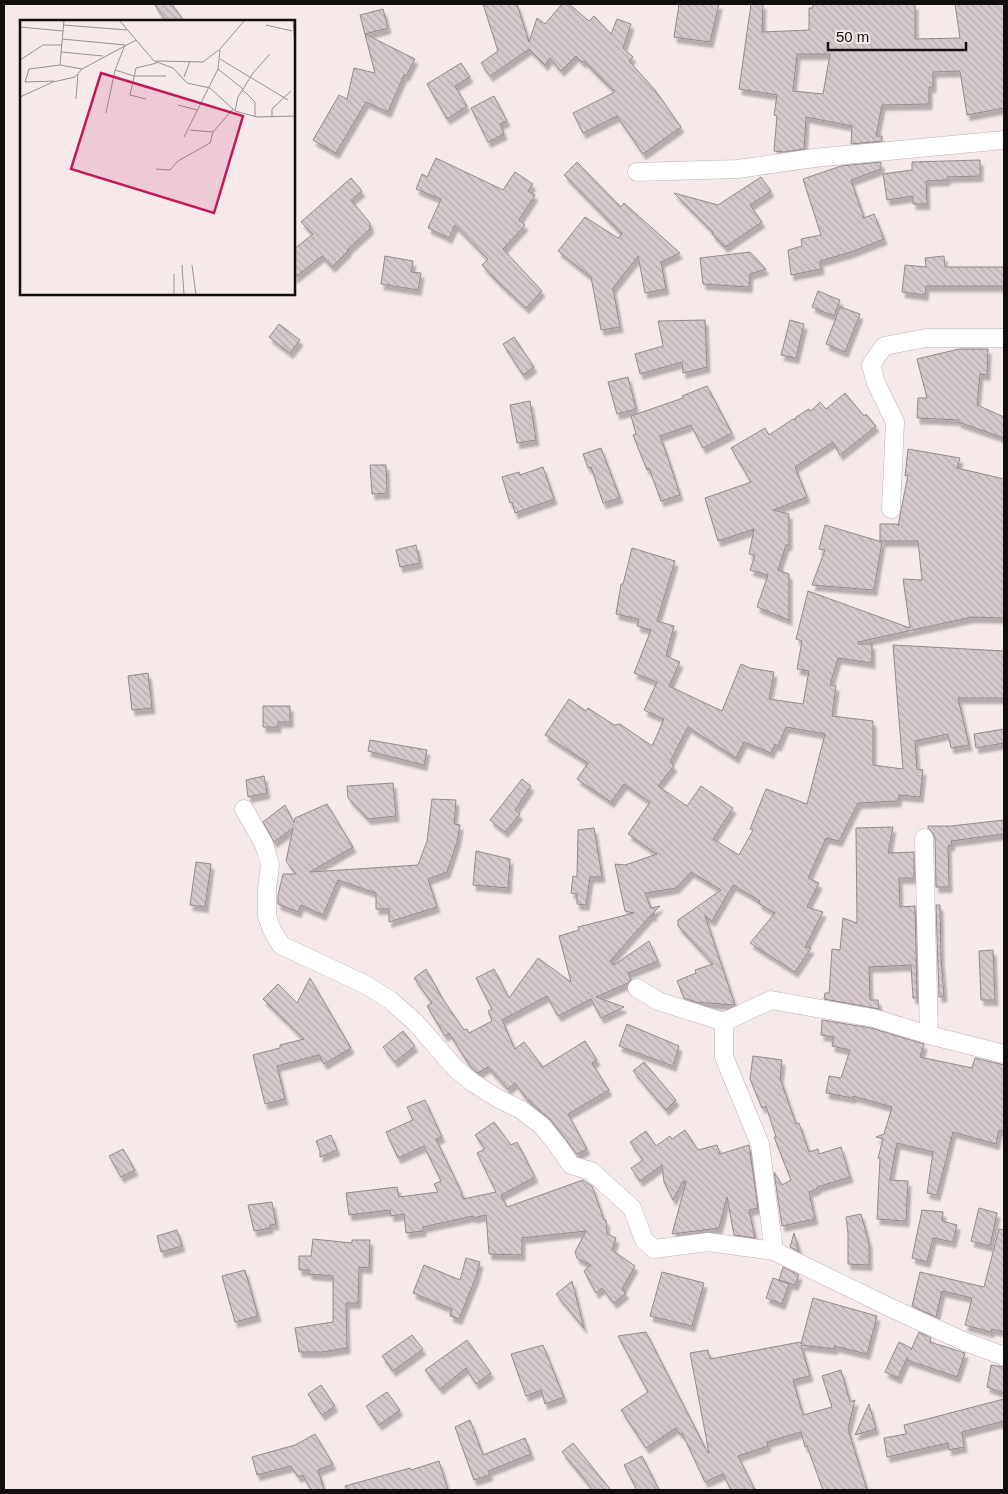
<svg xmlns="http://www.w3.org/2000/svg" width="1008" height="1494" font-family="Arial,sans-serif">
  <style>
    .building { fill: url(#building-back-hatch); stroke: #948a8b; fill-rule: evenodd; filter: url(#shadow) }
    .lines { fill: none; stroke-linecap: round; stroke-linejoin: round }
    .minor-casing { stroke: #bcb1b2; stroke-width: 19 }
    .minor { stroke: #fff; stroke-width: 18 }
    .inset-road { fill: none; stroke: #9a9192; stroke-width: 1 }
    .view { fill: #c2185b; fill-opacity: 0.15; stroke: #c2185b; stroke-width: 2.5 }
    .inset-edge { fill: none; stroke: #120e0e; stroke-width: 2.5 }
  </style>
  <defs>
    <pattern id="building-back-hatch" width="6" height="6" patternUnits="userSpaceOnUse" patternTransform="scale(1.25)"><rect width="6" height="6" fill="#d5cacb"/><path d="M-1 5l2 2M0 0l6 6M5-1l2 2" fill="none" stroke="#b6acad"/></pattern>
    <filter id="shadow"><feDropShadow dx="3" dy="5.5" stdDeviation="1" flood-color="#0004"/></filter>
  </defs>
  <rect width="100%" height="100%" fill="#f5e9ea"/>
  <g class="building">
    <polygon points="154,4 172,4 184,21 166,21"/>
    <polygon points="483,4 517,4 529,42 537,18 545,24 562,4 569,4 589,21 594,16 611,34 617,19 631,24 623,48 633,57 629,61 655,90 681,127 643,154 617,116 583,133 573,113 615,92 584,61 582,62 576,56 561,71 550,58 545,65 529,49 490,76 481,63 498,51"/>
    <polygon points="679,4 719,4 710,42 674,37"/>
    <path d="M751 4H763L762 32 809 30V8H813V4H915V39L960 38 955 4H1004V108L967 115 960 71 933 72V87H929V104L882 105 876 136H882V141L851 144 852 126 806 117 804 149 784 152 774 151 777 116 774 115 777 95 739 89ZM797 54H830L823 94 793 91Z"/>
    <polygon points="383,9 388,28 365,34 415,59 406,76 404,75 388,112 366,102 336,153 313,140 339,95 347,99 354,68 375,73 360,15"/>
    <polygon points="461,63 470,77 455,86 467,106 447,119 427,84"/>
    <polygon points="494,96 507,121 500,124 504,134 488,142 471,108"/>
    <polygon points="436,158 503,190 515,172 533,184 528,191 535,195 519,220 525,225 503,249 542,291 526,308 498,282 482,265 488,259 455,225 449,238 428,228 441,199 416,189 422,174 427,177"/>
    <polygon points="980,160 980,176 947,177 947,180 926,181 927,204 913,204 913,196 887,200 883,174 912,170 912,162"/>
    <polygon points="577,162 621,207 624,203 680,253 661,262 666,289 645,293 638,256 613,288 620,327 601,330 591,277 558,251 585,217 618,238 622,234 564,175"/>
    <polygon points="881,162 881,169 851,180 864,218 874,214 884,239 851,252 820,261 821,269 791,275 788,250 802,246 801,239 821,235 803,179 841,166"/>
    <polygon points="761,177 771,191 750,205 762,222 725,247 712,234 713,232 674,193 718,205"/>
    <polygon points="351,178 362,191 351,200 370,223 370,229 347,250 349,250 332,267 322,256 294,278 294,249 313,234 301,222"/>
    <polygon points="750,252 766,269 750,274 749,287 703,284 700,258"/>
    <polygon points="385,256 413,261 411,272 421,273 418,290 381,284"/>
    <polygon points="944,256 945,267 1004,267 1004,286 926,286 925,295 902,292 905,265 926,267 925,258"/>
    <polygon points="818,291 840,300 834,316 812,307"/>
    <polygon points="840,307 860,314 845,352 826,344"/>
    <polygon points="705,320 707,367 683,373 682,362 640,374 635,354 663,346 658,321"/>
    <polygon points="790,320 804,324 796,358 781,355"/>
    <polygon points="279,324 300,340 290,353 269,337"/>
    <polygon points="514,337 534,367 523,375 503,344"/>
    <polygon points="959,349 988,349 987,375 980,374 977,405 1004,417 1004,438 958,422 959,420 917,418 918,398 927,398 917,359"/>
    <polygon points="628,377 636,409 617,414 608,382"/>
    <polygon points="707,386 732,433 703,448 691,425 660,436 669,461 680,495 661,501 649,468 647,470 633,435 636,434 631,416 683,398 682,396"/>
    <polygon points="845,393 864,416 866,414 876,426 840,455 833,442 795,467 807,497 773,510 789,514 789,545 786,545 778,570 789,574 789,620 757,607 768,575 750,570 755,555 749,554 754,529 718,541 705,498 751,482 731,448 765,428 769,435 793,419 795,420 796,417 809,409 811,411 820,402 826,409"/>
    <polygon points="530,401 536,440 517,443 510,405"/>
    <polygon points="601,448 620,498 603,503 591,467 588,468 583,454"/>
    <path d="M908 449 960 458 957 468 1004 479V618L972 617 858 642V644H872V663L838 658 830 685 836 686 832 716 873 721V765L903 769 893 645 1004 651V698H958L969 745 951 748 948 734 915 741 917 769 923 770 920 797 899 795 898 801 858 803 839 841 826 838 808 878 819 883 807 907 823 912 805 947 811 948 795 972 750 943 775 913 758 903 760 901 733 885 712 921 705 916 735 1005 695 1002 684 998 677 981 696 973 695 970 713 964 678 926V920L721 890 691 872 676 888 645 893 651 908 660 906 653 913 654 916 651 915 610 961 614 965 649 941 658 961 628 973 631 980 628 983 596 997 624 1007 601 1018 591 999 558 1016 547 996 502 1020 515 1049 524 1042 543 1067 585 1041 597 1060 592 1063 609 1090 568 1114 587 1149 577 1154 550 1119 533 1105 529 1100 528 1101 515 1083 508 1089 488 1067 478 1073 470 1066 449 1033 445 1036 427 1006 432 1003 414 978 426 969 444 1001 464 1030 467 1029 469 1033 492 1021 488 1011 492 1009 476 978 494 969 509 998 538 958 571 982 559 936 579 930 578 927 634 913 625 911 615 864 625 865 657 854 628 834 650 802 624 784 611 802 577 779 588 763 545 735 569 699 586 711 588 708 614 725 620 724 652 746 664 719 644 710 657 682 634 673 651 630 637 626 639 619 616 614 621 584H623L632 548 675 561 657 621 674 626 666 656 680 662 669 686 722 711 741 664 750 668 774 672 769 699 803 704 809 671 797 669 802 641 796 639 808 591 910 628 903 579 922 580 918 541H880V524H897L898 526 908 475 905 476ZM688 727 736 758 744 742 771 753 775 744 778 746 786 727 825 734 807 804 766 789 750 829 753 830 739 855 713 839 733 808 701 786 687 806 658 786 674 766 670 762Z"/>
    <polygon points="370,465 386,465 387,493 372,494"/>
    <polygon points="543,467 554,499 515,513 512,502 510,503 502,477 519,472 520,475"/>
    <polygon points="825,525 882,542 874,590 812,585 825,550 819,549"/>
    <polygon points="416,545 420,563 400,567 396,550"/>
    <polygon points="148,673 152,708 132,710 128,676"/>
    <polygon points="263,706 290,706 290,722 278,722 278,727 263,727"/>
    <polygon points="1004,729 1004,743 976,748 974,734"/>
    <polygon points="370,740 427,750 424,765 368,751"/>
    <polygon points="264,776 267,793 248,797 246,780"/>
    <polygon points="522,779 531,786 515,810 520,814 505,832 490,820"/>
    <polygon points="393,783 396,816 368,819 348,798 347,786"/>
    <polygon points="432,799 456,800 454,824 460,825 457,842 447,872 428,879 437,907 389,922 389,909 376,909 376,893 338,880 323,915 301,905 298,912 278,904 278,895 283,874 296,874 286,861 293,828 274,842 263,822 285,805 294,823 295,818 327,804 353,847 310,872 418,865 427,841"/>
    <polygon points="1004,820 1004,834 951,841 952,845 948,846 949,887 936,887 935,838 933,833 928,828 928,826 951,826"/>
    <polygon points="893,827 888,853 914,852 914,878 899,878 900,907 915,906 917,998 913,998 911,965 869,967 870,1000 878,1000 879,1009 824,999 825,993 829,993 832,949 840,950 843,918 857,923 856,828"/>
    <polygon points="594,828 602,877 590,877 586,905 577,904 577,894 571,893 573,876 577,877 578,830"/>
    <polygon points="476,851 510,859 508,888 473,885"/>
    <polygon points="196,862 211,864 205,907 190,905"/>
    <polygon points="936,905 940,905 941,959 944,996 939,997"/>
    <polygon points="993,950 995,1000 981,1000 979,951"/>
    <polygon points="310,978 351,1048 324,1064 319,1055 277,1066 285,1099 265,1104 253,1055 280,1048 280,1045 304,1039 263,999 278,984 297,1003"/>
    <polygon points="822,1020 871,1028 924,1044 920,1057 972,1068 975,1058 1004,1065 1004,1132 999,1130 996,1144 953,1132 937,1195 927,1193 933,1152 897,1143 890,1180 908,1181 906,1221 877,1219 880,1159 878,1158 883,1139 876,1137 884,1134 892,1107 853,1096 853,1098 826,1093 829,1076 841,1078 850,1050 832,1046 834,1037 821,1035"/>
    <polygon points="627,1024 679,1046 673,1066 619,1046"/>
    <polygon points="403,1031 415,1046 395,1062 383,1047"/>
    <polygon points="753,1056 782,1060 780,1078 796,1124 799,1123 809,1152 818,1149 819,1154 841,1147 850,1177 817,1187 817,1189 809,1192 815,1219 782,1226 774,1172 782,1185 791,1180 774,1137 776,1137 766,1106 762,1108 750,1079"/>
    <polygon points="644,1062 676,1100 666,1110 633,1071"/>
    <polygon points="425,1100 442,1137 436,1139 461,1191 463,1199 496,1192 477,1153 485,1149 475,1135 494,1122 511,1145 517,1142 535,1177 501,1195 507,1207 583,1180 592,1186 604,1220 606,1220 607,1234 616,1238 612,1250 635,1266 622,1289 626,1293 614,1303 602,1288 596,1293 584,1271 591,1265 577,1258 575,1252 586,1231 522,1238 522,1255 489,1254 486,1215 473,1218 473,1216 423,1227 423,1231 406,1233 404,1214 391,1216 390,1210 349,1215 346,1193 397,1187 399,1197 438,1192 434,1184 441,1181 424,1146 398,1158 386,1132 413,1120 407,1107"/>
    <polygon points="685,1130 698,1150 717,1145 720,1154 749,1145 758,1208 749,1210 755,1238 734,1235 727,1197 719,1228 672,1234 686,1182 683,1181 673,1200 664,1182 662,1165 640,1181 631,1168 643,1160 630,1142 646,1131 656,1146 670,1136 672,1139"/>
    <polygon points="331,1135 337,1150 320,1157 320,1151 316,1141"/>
    <polygon points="123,1149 135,1170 121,1177 109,1156"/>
    <polygon points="272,1202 276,1224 270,1225 270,1228 254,1231 248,1205"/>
    <polygon points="979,1208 997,1213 990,1246 971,1241"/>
    <polygon points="922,1210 943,1212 942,1221 957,1225 953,1242 933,1238 927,1262 912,1258"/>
    <polygon points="861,1214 869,1244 869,1265 848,1264 848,1233 846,1217"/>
    <polygon points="999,1229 1004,1230 1004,1332 992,1329 991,1332 965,1325 972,1298 942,1291 936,1317 912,1306 920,1272 984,1287"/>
    <polygon points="177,1230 182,1246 161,1252 157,1236"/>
    <polygon points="794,1233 799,1251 790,1247"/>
    <polygon points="313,1239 352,1243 352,1240 370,1240 369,1268 359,1267 358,1303 346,1303 347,1348 322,1352 299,1352 295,1328 333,1322 333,1276 309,1274 309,1270 299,1270 299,1256 311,1256"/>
    <polygon points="466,1258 480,1262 476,1277 459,1319 450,1316 452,1309 413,1293 424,1265 460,1280"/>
    <polygon points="783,1267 799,1275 795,1285 779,1280"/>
    <polygon points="245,1270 258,1316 235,1322 222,1276"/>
    <polygon points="662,1272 704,1283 692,1326 650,1316"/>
    <polygon points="773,1278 789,1284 782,1304 766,1298"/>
    <polygon points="572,1281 584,1328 556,1294"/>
    <polygon points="813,1298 877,1316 867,1354 834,1346 835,1349 801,1345 810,1376 793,1380 803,1415 832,1407 822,1376 841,1370 850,1402 855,1400 848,1429 867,1490 823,1490 807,1446 805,1447 801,1432 767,1442 768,1446 738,1456 755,1490 731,1490 723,1474 705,1482 682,1433 680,1434 676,1428 646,1448 621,1410 648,1392 618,1336 646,1332 708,1453 709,1453 690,1353 708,1350 710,1359 800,1342 801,1344"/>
    <polygon points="919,1332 931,1338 930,1342 965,1353 957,1377 907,1360 907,1358 898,1378 885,1372 899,1342 911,1348 911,1350"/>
    <polygon points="412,1335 423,1349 393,1371 382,1356"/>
    <polygon points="467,1340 491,1373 476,1384 466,1368 440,1389 425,1370"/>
    <polygon points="543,1345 564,1397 545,1404 541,1390 526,1396 511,1354"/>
    <polygon points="991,1365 1004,1367 1004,1393 987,1387"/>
    <polygon points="321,1385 335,1406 322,1415 308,1394"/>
    <polygon points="387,1392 400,1410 379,1425 366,1406"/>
    <polygon points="1004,1399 1004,1421 962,1432 964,1447 949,1450 948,1443 887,1457 884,1438 906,1434 904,1425"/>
    <polygon points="869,1404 876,1429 855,1435"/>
    <polygon points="470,1420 483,1455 525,1438 531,1454 488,1471 490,1475 474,1480 455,1427"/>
    <polygon points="315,1434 333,1464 318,1470 324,1490 311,1490 303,1475 298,1477 291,1466 257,1475 252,1457 295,1445"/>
    <polygon points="573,1443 597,1473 611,1490 593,1490 562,1452"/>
    <polygon points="642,1456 659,1490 637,1490 624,1465"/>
    <polygon points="439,1461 448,1490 346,1490 345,1486 410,1468 411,1470"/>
  </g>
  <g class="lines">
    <g class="minor-casing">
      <g id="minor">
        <polyline points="637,172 738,169 814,158 1004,140"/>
        <polyline points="891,509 895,422 876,383 871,365 884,346 926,338 1004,338"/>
        <polyline points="244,809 264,844 270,865 267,889 267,916 272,930 281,945 366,985 390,1000 415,1022 455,1068 472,1082 497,1098 520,1109 542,1126 558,1146 571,1165 591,1171 632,1208 644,1240 654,1249 708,1242 774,1251 889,1307 963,1341 1004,1356"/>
        <polyline points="924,838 929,1035"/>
        <polyline points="637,988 658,1001 724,1022 771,1000 873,1018 929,1035 1004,1054"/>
        <polyline points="724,1022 724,1057 760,1144 774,1251"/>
      </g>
    </g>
    <use href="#minor" class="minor"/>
  </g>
  <g transform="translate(20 20)">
    <rect width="275" height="275" fill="#f5e9ea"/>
    <path class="inset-road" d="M99 0 134 41 153 48 167 63 190 68 215 91 237 97 275 96M273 0 275 24M43 5 107 10M246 5 272 11M0 7 43 11M42 19 105 25M41 32 83 36M200 39 268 80M0 40 23 25H42M136 41 183 42 200 29 225 0M40 45 44 0M198 49 223 69M95 50 114 56H146M164 57 170 41M34 61 5 62 9 49 40 45 62 49M223 70 235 82V97M0 77 33 62 55 57 62 49 116 20M56 79 58 54M126 79 110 75 116 48 137 43M158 85 177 90M215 91 218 77 233 53 250 34M86 93 95 50 105 25M252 97V89L271 71M170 110 193 112M164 117 198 49 200 30M136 149 150 150 158 141 190 123 193 112 213 89M162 245 164 275M172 245 176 275M154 254V275"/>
    <path class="view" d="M81 53 223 96 194 193 51 149Z"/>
    <rect width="275" height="275" class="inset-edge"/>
  </g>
  <rect width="1008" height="1494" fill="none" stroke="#120e0e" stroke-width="10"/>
  <path d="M828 42v8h138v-8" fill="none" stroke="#120e0e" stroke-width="2.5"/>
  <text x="836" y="42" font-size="15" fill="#120e0e" stroke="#f5e9ea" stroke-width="4" paint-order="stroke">50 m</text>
</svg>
